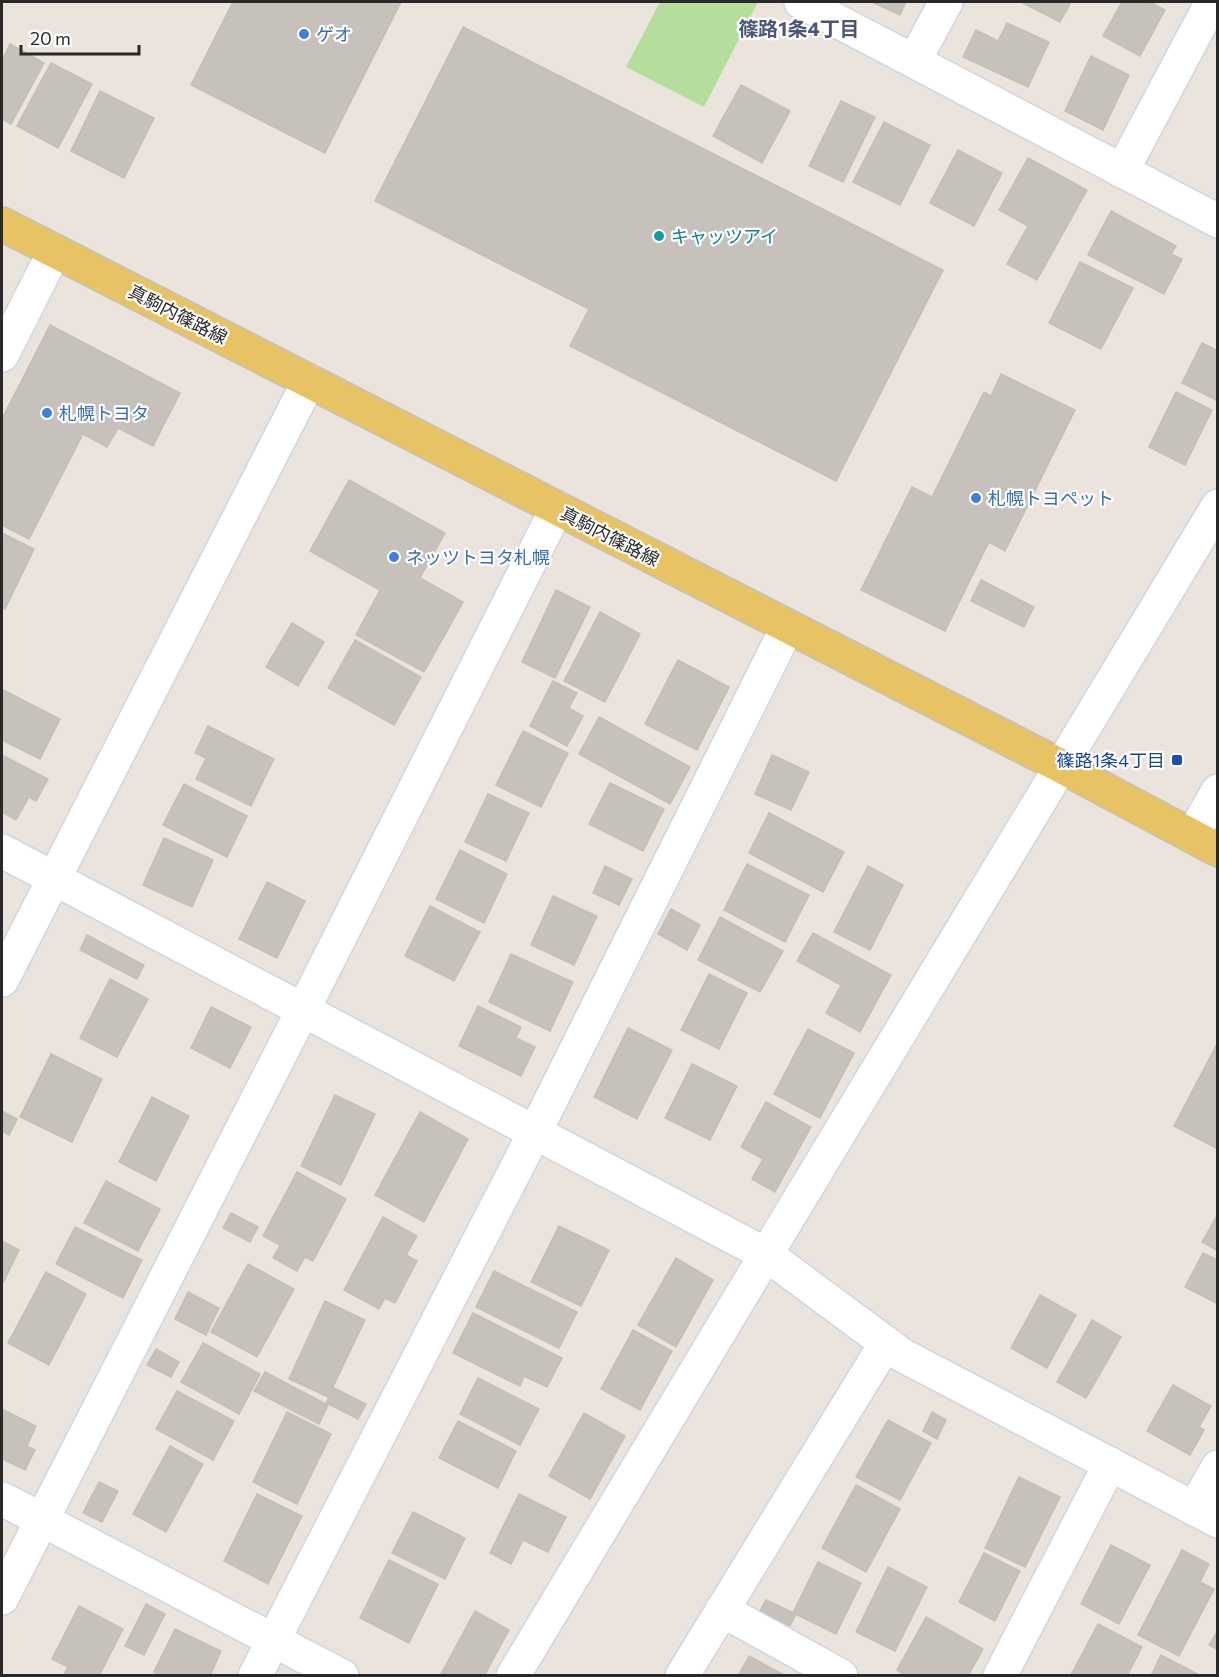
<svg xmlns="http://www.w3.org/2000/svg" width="1219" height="1677" font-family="Commissioner,'Noto Sans JP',sans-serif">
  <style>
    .green { fill: #b5de9c }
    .building { fill: #c6c1bb; stroke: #c6bfb6; stroke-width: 1.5 }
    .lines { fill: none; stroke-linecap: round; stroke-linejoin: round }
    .street-casing { stroke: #d1d5e1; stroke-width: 36 }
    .primary-casing { stroke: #c3c3c3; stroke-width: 36 }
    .street { stroke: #fff; stroke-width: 33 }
    .primary { stroke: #e7c364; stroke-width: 33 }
    .shop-dot { fill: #3f7fe0; stroke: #fff; stroke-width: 2 }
    .culture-dot { fill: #0f9aa8; stroke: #fff; stroke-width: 2 }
    .transit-dot { fill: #1a4fb4; stroke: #fff; stroke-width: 2 }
    .labels { text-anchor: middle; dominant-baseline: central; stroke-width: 4.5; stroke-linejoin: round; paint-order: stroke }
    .shop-label { font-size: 18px; fill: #366cbe; stroke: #fff; text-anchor: start }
    .culture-label { font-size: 18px; fill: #0d838f; stroke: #fff; text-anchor: start }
    .street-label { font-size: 18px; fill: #292929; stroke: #fff }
    .transit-label { font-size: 18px; fill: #164399; stroke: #fff; text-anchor: end }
    .neighbourhood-label { font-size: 20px; font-weight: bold; fill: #4d5677; stroke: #fff }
  </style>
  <rect width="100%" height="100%" fill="#ebe4dc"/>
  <polygon class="green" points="660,2 758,2 704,107 626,67"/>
  <g class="building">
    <polygon points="233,2 401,2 325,153 191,85"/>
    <polygon points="872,2 906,2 900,15"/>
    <polygon points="1021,2 1071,2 1060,22"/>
    <polygon points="1122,2 1150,2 1165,10 1140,56 1103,36"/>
    <polygon points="1007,23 1049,42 1028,87 963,57 976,30 998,41"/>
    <polygon points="463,27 943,270 836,481 570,346 589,309 375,201"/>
    <polygon points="10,44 44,63 11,124 2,119 2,61"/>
    <polygon points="1091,56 1129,75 1103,130 1065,111"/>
    <polygon points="51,63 92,84 58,148 17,126"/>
    <polygon points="741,85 790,111 762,163 713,136"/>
    <polygon points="100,91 154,118 124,178 71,151"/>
    <polygon points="841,101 875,117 843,182 809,166"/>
    <polygon points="884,122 930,145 900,205 853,182"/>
    <polygon points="958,150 1002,173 974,226 930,203"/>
    <polygon points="1028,158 1087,190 1037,280 1007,264 1028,226 999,210"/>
    <polygon points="1111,211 1176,246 1171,254 1182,259 1164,294 1088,255"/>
    <polygon points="1080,262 1133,288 1101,349 1049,323"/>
    <polygon points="50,325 180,393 153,446 118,428 107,447 83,434 29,539 2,525 2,419"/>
    <polygon points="1202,343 1218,351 1218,401 1182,383"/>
    <polygon points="1001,374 1075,410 1005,551 989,542 945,631 861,590 912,487 932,497 984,392 991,396"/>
    <polygon points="1176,392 1212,410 1185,465 1149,447"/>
    <polygon points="349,480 445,533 420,578 463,602 424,672 356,635 380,590 310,551"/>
    <polygon points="2,533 34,549 5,609 2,607"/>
    <polygon points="981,580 1034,607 1024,627 971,601"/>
    <polygon points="556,590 590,607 555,678 522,662"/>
    <polygon points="600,612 640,634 605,702 564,681"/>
    <polygon points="292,623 324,642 298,686 266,667"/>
    <polygon points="355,640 421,677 394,725 328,688"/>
    <polygon points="678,660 729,687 697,750 645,724"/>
    <polygon points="553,681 577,693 569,708 583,716 567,746 530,726"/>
    <polygon points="3,690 60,719 40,759 2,740"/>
    <polygon points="599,717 690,767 670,804 579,754"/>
    <polygon points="208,726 274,759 251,806 196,779 206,758 195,753"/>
    <polygon points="523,731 568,753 541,807 496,785"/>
    <polygon points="2,755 48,779 36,801 29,797 16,820 2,812"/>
    <polygon points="772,755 809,772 791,810 755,794"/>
    <polygon points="610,783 664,809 643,851 589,824"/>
    <polygon points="184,784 247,816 227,857 163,825"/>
    <polygon points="488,794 529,813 506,861 465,842"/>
    <polygon points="769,813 844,852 823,892 749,853"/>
    <polygon points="164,838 213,860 192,907 143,885"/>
    <polygon points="460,850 507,874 484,923 436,899"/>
    <polygon points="747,864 809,895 785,942 724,910"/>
    <polygon points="605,866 632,879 619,905 593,893"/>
    <polygon points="868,866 903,885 870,950 834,932"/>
    <polygon points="267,882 305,901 277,958 239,939"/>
    <polygon points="553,896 597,916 574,965 531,945"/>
    <polygon points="430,906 480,932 454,981 405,956"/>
    <polygon points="671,909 700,925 687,950 658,934"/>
    <polygon points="720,917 783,951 760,992 698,960"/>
    <polygon points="813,933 891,975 860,1032 826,1013 841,985 797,961"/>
    <polygon points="87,935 144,965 137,979 80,950"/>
    <polygon points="511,954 573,982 550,1031 489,1002"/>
    <polygon points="709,974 747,993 719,1049 681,1030"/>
    <polygon points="110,979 148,999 117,1057 80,1038"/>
    <polygon points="478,1006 521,1027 516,1038 535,1047 521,1076 459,1046"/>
    <polygon points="211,1007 251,1027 230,1068 191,1048"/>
    <polygon points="628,1028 672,1050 637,1119 594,1097"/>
    <polygon points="808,1029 854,1053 820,1118 774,1094"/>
    <polygon points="1218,1042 1218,1149 1174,1126"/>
    <polygon points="51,1054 102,1079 72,1142 20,1117"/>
    <polygon points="692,1064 737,1086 710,1140 665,1118"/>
    <polygon points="335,1095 375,1114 341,1185 301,1166"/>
    <polygon points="152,1097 189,1116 156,1181 119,1162"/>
    <polygon points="766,1102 811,1127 775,1192 752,1179 763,1159 741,1147"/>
    <polygon points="2,1111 17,1119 9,1135 2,1131"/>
    <polygon points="420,1112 468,1139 424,1222 375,1195"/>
    <polygon points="297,1172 346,1199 313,1261 305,1257 297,1271 273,1258 280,1245 263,1236"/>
    <polygon points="106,1181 160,1209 138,1251 84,1223"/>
    <polygon points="231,1213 258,1227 250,1242 223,1228"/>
    <polygon points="1218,1214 1218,1251 1202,1242"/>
    <polygon points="383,1217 417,1236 406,1255 417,1261 395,1303 385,1298 379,1309 344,1290"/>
    <polygon points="559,1226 609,1250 581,1306 531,1282"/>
    <polygon points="75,1227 142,1260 123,1298 56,1264"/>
    <polygon points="2,1241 19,1250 2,1285"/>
    <polygon points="1203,1253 1218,1260 1218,1304 1185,1287"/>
    <polygon points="676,1258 713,1280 676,1347 638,1325"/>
    <polygon points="248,1264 294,1289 257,1357 211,1332"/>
    <polygon points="494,1271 577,1312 559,1348 476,1307"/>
    <polygon points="46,1272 86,1294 49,1365 8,1343"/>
    <polygon points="188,1292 219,1308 206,1335 175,1319"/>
    <polygon points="1040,1295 1076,1315 1047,1368 1011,1348"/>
    <polygon points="325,1301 365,1320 328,1397 289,1379"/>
    <polygon points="473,1313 562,1358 547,1387 524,1376 520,1386 453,1353"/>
    <polygon points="1092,1320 1121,1337 1086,1398 1057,1382"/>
    <polygon points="633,1330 672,1351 640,1410 601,1389"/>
    <polygon points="203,1343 260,1374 239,1414 181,1382"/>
    <polygon points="156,1349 179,1362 171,1377 147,1365"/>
    <polygon points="265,1372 328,1405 319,1424 254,1391"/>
    <polygon points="478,1378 539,1409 520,1445 460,1414"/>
    <polygon points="1173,1385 1211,1406 1199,1427 1204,1430 1190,1455 1147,1431"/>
    <polygon points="334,1388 366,1404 358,1419 326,1403"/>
    <polygon points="177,1391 234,1421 213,1460 156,1429"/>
    <polygon points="2,1409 36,1426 27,1446 35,1450 25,1470 2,1459"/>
    <polygon points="287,1412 331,1434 297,1504 253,1482"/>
    <polygon points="932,1412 946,1420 937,1439 923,1431"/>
    <polygon points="584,1413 625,1436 590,1499 549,1476"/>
    <polygon points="888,1420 931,1443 900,1500 856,1477"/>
    <polygon points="458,1421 516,1451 498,1488 439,1458"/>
    <polygon points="170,1446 203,1464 166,1532 133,1514"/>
    <polygon points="1019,1477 1060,1497 1025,1567 985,1548"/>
    <polygon points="99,1482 118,1491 102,1522 83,1513"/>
    <polygon points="856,1485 900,1509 866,1572 822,1548"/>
    <polygon points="257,1494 302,1516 268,1584 224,1561"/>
    <polygon points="519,1494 566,1517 548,1552 523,1540 511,1564 490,1553"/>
    <polygon points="413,1512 465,1538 445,1579 392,1553"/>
    <polygon points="1111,1545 1150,1565 1119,1624 1081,1604"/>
    <polygon points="1182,1550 1209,1564 1200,1582 1214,1589 1179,1656 1138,1635"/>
    <polygon points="984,1553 1020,1571 995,1621 959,1602"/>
    <polygon points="389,1560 438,1584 409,1643 360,1618"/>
    <polygon points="818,1562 861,1583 836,1634 793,1613"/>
    <polygon points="888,1567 927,1587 895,1651 856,1632"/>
    <polygon points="766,1600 796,1614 790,1626 760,1611"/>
    <polygon points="146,1604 165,1614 144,1655 125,1646"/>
    <polygon points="79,1606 123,1629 99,1676 63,1676 68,1667 52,1659"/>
    <polygon points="475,1611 509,1630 484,1676 444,1676 441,1674"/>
    <polygon points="926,1617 983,1649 968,1676 906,1676 897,1670"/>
    <polygon points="1098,1624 1142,1647 1127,1676 1071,1675"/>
    <polygon points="175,1629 221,1651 210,1676 162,1676 154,1672"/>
    <polygon points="1218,1630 1218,1650 1209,1645"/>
    <polygon points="1161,1655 1201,1676 1151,1676"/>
    <polygon points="749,1656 786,1676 738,1676"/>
  </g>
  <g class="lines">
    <g class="street-casing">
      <g id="street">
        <polyline points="801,2 1218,221"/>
        <polyline points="914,61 946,2"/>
        <polyline points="1122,171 1212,2"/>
        <polyline points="2,355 54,252"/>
        <polyline points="1192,836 1218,791"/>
        <polyline points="2,851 767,1255 902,1355 1218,1521"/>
        <polyline points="2,980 309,381"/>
        <polyline points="2,1499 342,1676"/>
        <polyline points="1194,1509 1218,1467"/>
        <polyline points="2,1598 303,1010 557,508"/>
        <polyline points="722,1610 841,1676"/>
        <polyline points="255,1676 535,1132 787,628"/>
        <path d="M513 1676C748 1286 980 894 1218 506"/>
        <polyline points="682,1676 886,1343"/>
        <polyline points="1000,1676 1110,1464"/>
      </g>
    </g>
    <g class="primary-casing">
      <polyline id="primary" points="2,224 1059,765 1218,850"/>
    </g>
    <use href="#street" class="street"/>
    <use href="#primary" class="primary"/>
  </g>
  <g class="shop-dot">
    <circle cx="304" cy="34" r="6"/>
    <circle cx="47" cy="413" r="6"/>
    <circle cx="976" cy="498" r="6"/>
    <circle cx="394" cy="557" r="6"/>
  </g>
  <circle class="culture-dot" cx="659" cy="236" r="6"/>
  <rect class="transit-dot" x="1171" y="754" width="12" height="12" rx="3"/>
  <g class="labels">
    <g class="shop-label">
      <text x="316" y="34">ゲオ</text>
      <text x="59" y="413">札幌トヨタ</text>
      <text x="988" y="498">札幌トヨペット</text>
      <text x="406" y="557">ネッツトヨタ札幌</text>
    </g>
    <g class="culture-label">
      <text x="671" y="236">キャッツアイ</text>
    </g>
    <g class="street-label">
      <text transform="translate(178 314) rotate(27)">真駒内篠路線</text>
      <text transform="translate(610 536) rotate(27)">真駒内篠路線</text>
    </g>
    <g class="transit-label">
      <text x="1165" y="760">篠路1条4丁目</text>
    </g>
    <g class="neighbourhood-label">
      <text x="799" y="28">篠路1条4丁目</text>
    </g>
  </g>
  <rect width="1219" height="1677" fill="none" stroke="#292929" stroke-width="6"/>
  <path d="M21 45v9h118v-9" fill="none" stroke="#292929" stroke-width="3"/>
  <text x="30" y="45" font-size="18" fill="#292929" stroke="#ffffff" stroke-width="4.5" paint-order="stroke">20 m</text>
</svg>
